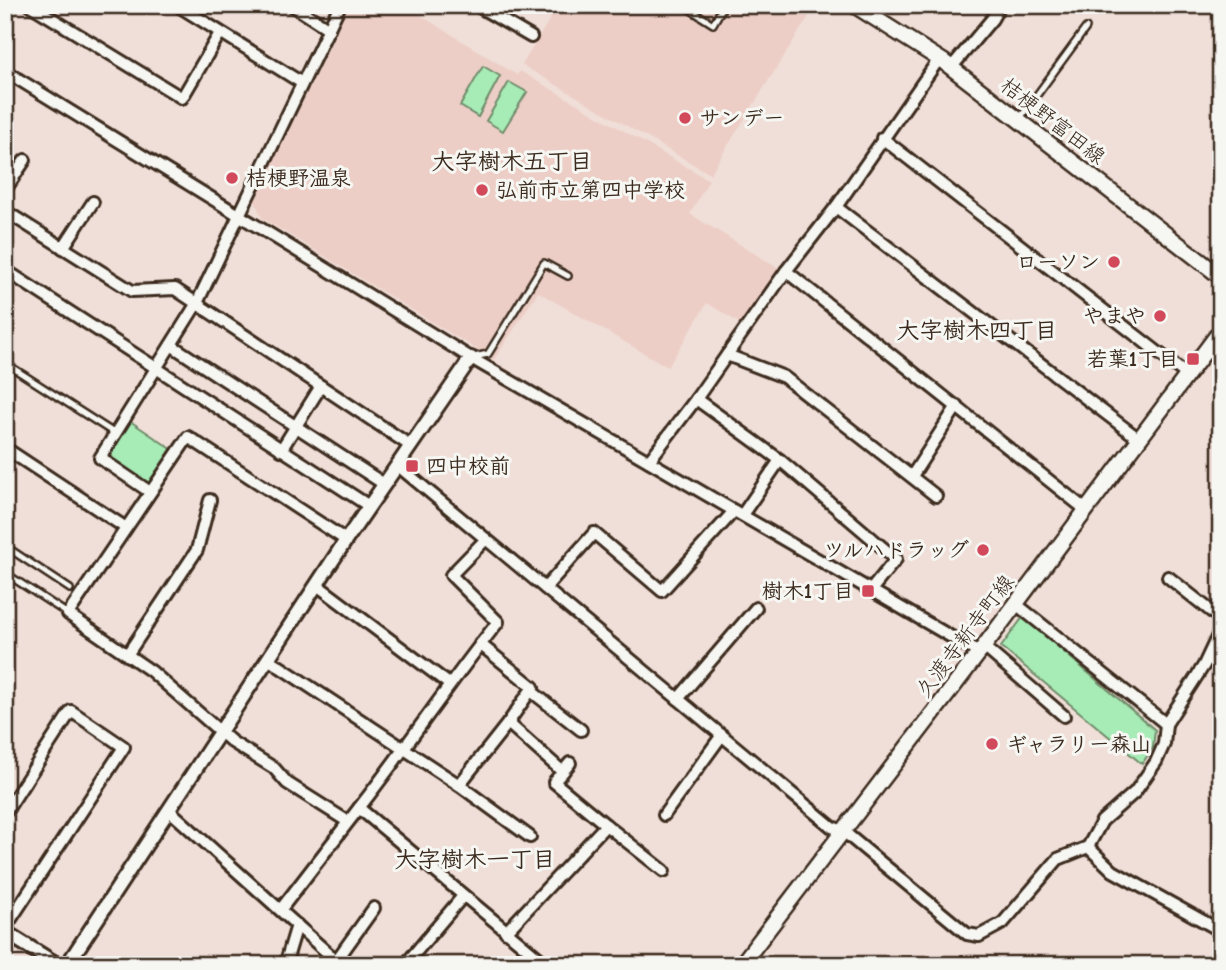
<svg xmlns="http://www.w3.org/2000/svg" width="1226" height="970" font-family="'Comic Neue','Klee One',sans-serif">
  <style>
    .built { fill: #eccec6 }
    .green { fill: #a7ecb7; stroke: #718b6a; stroke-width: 2 }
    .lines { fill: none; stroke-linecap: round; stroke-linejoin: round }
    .service-casing { stroke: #3b2a1e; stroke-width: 10 }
    .minor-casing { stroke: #3b2a1e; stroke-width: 16 }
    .tertiary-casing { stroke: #3b2a1e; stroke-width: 18 }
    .secondary-casing { stroke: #3b2a1e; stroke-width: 19 }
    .service { stroke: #f6f6f2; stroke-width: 5 }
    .minor { stroke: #f6f6f2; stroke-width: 10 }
    .tertiary { stroke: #f6f6f2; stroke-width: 12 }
    .secondary { stroke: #f6f6f2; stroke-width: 14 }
    .poi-dot { fill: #d1495b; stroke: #f6f6f2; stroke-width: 2.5 }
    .labels { text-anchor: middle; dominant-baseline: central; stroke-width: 6; stroke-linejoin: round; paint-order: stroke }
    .poi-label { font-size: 21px; font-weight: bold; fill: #3b2a1e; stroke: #f6f6f2; text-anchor: start }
    .street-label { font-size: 21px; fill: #3b2a1e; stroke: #f6f6f2 }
    .neighbourhood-label { font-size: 23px; font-weight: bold; fill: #3b2a1e; stroke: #f6f6f2 }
  </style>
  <rect width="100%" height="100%" fill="#f0dfd8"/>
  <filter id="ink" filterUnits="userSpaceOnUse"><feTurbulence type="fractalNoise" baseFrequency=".0143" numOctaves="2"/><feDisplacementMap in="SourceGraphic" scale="14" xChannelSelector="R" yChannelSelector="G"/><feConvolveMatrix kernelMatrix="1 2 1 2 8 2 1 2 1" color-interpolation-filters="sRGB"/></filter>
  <g filter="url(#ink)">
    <g class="built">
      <polygon points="349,5 404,5 517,75 520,71 709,180 690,214 780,269 741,324 707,303 668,367 538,292 494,360 262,218 255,201"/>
      <polygon points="532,5 816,5 710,174 522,65 551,17"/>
    </g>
    <g class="green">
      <polygon points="483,66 500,76 478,117 460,106"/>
      <polygon points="509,82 527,92 503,131 486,121"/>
      <polygon points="130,421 173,450 150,484 107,456"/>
      <polygon points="1023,617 1155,730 1153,747 1142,764 1001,647"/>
    </g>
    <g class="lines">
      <g class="service-casing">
        <g id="service">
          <polyline points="683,5 713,24 724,5"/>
          <polyline points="804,5 806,5"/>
          <polyline points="1020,118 1086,28"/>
          <polyline points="474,357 488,354 544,263 568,276"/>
          <polyline points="5,363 114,433"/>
          <polyline points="5,546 70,589"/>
          <polyline points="5,573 68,614"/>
        </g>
      </g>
      <g class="minor-casing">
        <g id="minor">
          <polyline points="30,5 182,98 220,33"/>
          <polyline points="177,5 302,83"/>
          <polyline points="292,5 329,29"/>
          <polyline points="476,5 531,37"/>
          <polyline points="951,68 992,19 1000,5"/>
          <polyline points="5,71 471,358 979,653"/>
          <polyline points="882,138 1187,375"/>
          <polyline points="5,190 25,160"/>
          <polyline points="836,207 1139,439"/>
          <polyline points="5,211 132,291 175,289 411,446"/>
          <polyline points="63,248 93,202"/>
          <polyline points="5,270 369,506"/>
          <polyline points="786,271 1086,510"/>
          <polyline points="171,345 384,484"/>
          <polyline points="727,355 784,377 936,496"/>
          <polyline points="696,399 780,460 742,515"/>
          <polyline points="5,448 126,528"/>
          <polyline points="281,450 321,386"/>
          <polyline points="780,460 896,559 871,590"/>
          <polyline points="649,461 696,399 786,271 836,207 939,59"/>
          <polyline points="397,465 832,827 843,831 967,934 979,936 1003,923 1058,859 1088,847 1102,821 1135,792 1156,762 1164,744 1166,724 1204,665 1221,629"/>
          <polyline points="912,476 957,406"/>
          <polyline points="150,492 100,458 197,303 340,5"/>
          <polyline points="346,540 188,437 68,614 151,671 232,742 274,768 287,783 347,821"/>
          <polyline points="1168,577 1221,619"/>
          <polyline points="317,585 449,684"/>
          <polyline points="545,588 594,533 662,591 734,511"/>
          <polyline points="1016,604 1166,724"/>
          <polyline points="984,647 1064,716"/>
          <polyline points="127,655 197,550 210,500"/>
          <polyline points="268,659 459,785 508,723 533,687 480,644"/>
          <polyline points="531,691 581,730"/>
          <polyline points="678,699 756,608"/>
          <polyline points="508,723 563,772"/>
          <polyline points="459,785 530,837"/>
          <path d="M359 808C407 747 449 683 498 622L451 575 486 539"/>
          <polyline points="169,810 341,965"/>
          <polyline points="5,813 71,711 124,747 5,928"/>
          <polyline points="664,815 722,735"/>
          <polyline points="606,825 664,871"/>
          <polyline points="1088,847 1113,871 1221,931"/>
          <polyline points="281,909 359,808 547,965"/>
          <polyline points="506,932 606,825 554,782 570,763"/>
          <polyline points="336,961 374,908"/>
          <polyline points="285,965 297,925"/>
          <polyline points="405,965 463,896"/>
        </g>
      </g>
      <g class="tertiary-casing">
        <g id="tertiary">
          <polyline points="5,932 58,965"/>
          <polyline points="67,965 346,540 471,358"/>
        </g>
      </g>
      <g class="secondary-casing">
        <g id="secondary">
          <polyline points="854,5 944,62 1221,277"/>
          <polyline points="741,965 979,653 1221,330"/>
        </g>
      </g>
      <use href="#service" class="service"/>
      <use href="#minor" class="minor"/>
      <use href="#tertiary" class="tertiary"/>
      <use href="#secondary" class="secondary"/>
    </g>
  </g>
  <g class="poi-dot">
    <circle cx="685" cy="118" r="7"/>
    <circle cx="232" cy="178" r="7"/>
    <circle cx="482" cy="190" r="7"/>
    <circle cx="1114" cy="262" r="7"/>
    <circle cx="1160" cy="316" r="7"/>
    <rect x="1186" y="352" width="14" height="14" rx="3.5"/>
    <rect x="405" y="459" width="14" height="14" rx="3.5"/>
    <circle cx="983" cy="550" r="7"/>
    <rect x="861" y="584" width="14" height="14" rx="3.5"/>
    <circle cx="992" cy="744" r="7"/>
  </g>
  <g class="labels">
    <g class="poi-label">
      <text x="699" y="118">サンデー</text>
      <text x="246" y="178">桔梗野温泉</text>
      <text x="496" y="190">弘前市立第四中学校</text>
      <text x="1100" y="262" text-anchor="end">ローソン</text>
      <text x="1146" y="316" text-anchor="end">やまや</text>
      <text x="1179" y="359" text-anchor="end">若葉1丁目</text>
      <text x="426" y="466">四中校前</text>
      <text x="969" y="550" text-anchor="end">ツルハドラッグ</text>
      <text x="854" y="591" text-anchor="end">樹木1丁目</text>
      <text x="1006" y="744">ギャラリー森山</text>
    </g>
    <g class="street-label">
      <text transform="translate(1053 121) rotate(38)">桔梗野富田線</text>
      <text transform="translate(965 636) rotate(-53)">久渡寺新寺町線</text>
    </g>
    <g class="neighbourhood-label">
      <text x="512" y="161">大字樹木五丁目</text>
      <text x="977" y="330">大字樹木四丁目</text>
      <text x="475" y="859">大字樹木一丁目</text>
    </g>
  </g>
  <rect width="1226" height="970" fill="none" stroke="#f6f6f2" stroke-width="28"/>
  <rect x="14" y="14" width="1198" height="942" fill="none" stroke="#3b2a1e" stroke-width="2.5" filter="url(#ink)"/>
</svg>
